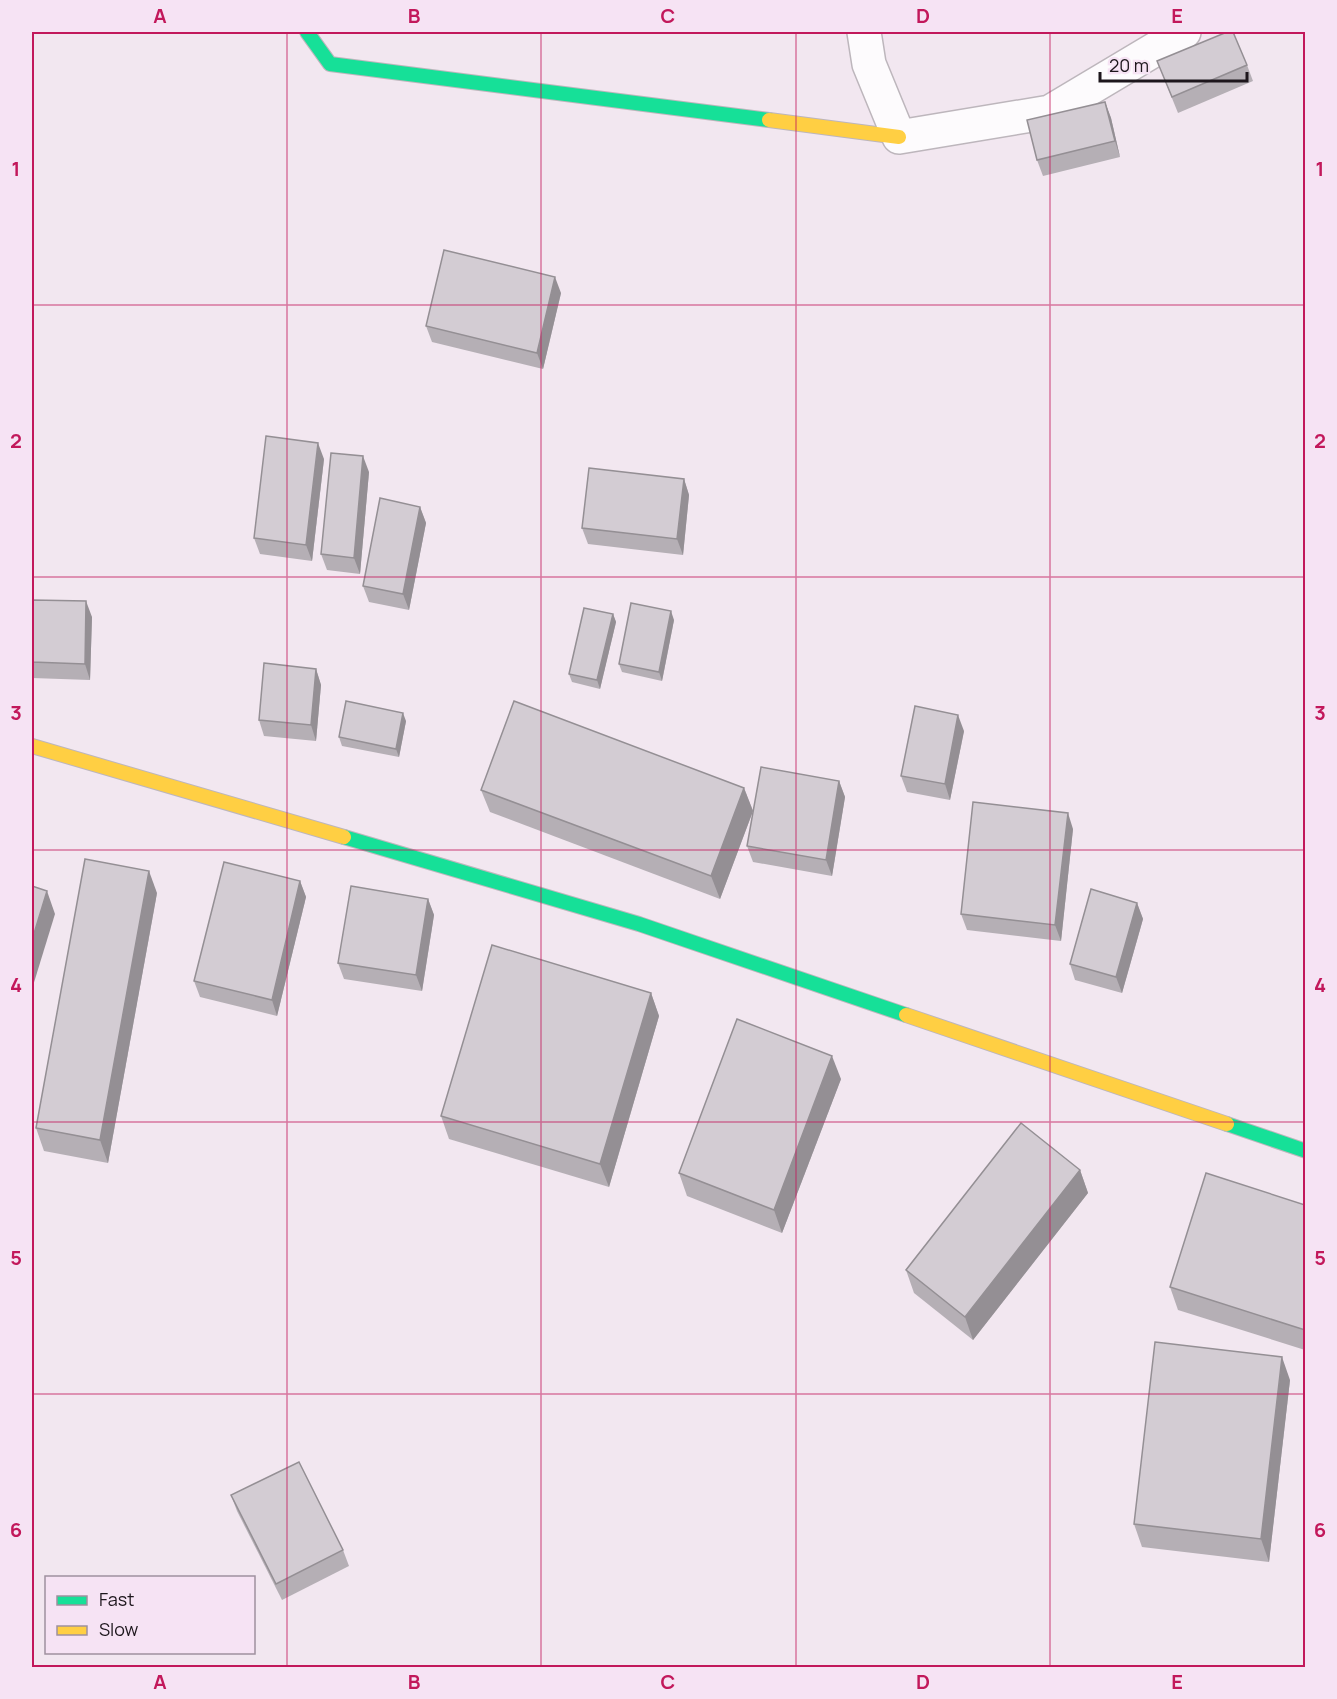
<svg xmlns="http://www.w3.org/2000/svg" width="1337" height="1699" font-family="Manrope,sans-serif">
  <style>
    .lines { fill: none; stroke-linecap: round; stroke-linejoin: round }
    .street-casing { stroke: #bdb6bc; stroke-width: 36 }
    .fast-casing { stroke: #bdb6bc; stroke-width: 16 }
    .slow-casing { stroke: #bdb6bc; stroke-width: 16 }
    .street { stroke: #fdfbfd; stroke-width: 33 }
    .fast { stroke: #16e098; stroke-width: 14 }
    .slow { stroke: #ffcf43; stroke-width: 14 }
    .wall { fill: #b5afb5 }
    .shaded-wall { fill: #948f94 }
    .building { fill: #d3ccd3; stroke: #948f94; stroke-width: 1.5 }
    .grid { fill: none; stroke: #c2185b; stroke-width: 1.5; stroke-opacity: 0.55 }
    .neatline { fill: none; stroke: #c2185b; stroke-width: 2 }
    .grid-label { font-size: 20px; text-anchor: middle; font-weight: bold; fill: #c2185b }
  </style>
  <rect width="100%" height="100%" fill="#f2e7f0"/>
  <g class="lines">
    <g class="street-casing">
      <polyline id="street" points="864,32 869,64 899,137 1050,112 1184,32"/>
    </g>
    <g class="fast-casing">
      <g id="fast">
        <polyline points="307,32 330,64 769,120"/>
        <polyline points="344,837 639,924 906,1015"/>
        <polyline points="1227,1124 1306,1151"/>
      </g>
    </g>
    <g class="slow-casing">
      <g id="slow">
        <polyline points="769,120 899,137"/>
        <polyline points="32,746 344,837"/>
        <polyline points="906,1015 1227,1124"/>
      </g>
    </g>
    <use href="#street" class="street"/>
    <use href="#fast" class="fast"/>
    <use href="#slow" class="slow"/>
  </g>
  <g class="wall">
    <polygon points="1157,61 1247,65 1253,81 1178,113"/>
    <polygon points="1105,102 1111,118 1120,157 1043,176 1037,160"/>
    <polygon points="561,293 543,369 432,342 426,326"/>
    <polygon points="324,459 312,561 260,554 254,538"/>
    <polygon points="369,472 360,574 327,570 321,554"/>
    <polygon points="684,479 689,495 683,555 588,544 582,528"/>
    <polygon points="420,507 426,523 409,610 369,602 363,586"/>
    <polygon points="32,600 92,617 90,680 32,678"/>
    <polygon points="613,614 616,622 600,689 572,682 569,674"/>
    <polygon points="674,620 662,681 622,672 619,664"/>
    <polygon points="316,669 321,685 316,741 264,736 259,720"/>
    <polygon points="406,721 399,757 342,746 339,737"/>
    <polygon points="964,731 950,800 907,792 901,776"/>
    <polygon points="839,781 845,797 832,876 753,862 747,846"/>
    <polygon points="744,788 753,811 720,899 490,812 481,790"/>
    <polygon points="1073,829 1061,941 967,930 961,914"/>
    <polygon points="300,881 306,897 277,1016 200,997 194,981"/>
    <polygon points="157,893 108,1163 44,1151 36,1128"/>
    <polygon points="428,899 434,915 422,991 344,979 338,963"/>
    <polygon points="1137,903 1143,919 1122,993 1075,980 1070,964"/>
    <polygon points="651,993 659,1016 609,1187 449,1139 441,1116"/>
    <polygon points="841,1079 782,1233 687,1196 679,1173"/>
    <polygon points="1080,1170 1088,1193 973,1340 914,1293 906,1270"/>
    <polygon points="1305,1205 1305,1350 1178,1310 1170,1287"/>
    <polygon points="1290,1380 1269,1562 1142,1547 1134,1524"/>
    <polygon points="231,1495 343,1550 349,1566 282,1600 237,1511"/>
  </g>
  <g class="shaded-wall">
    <polygon points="1105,102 1111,118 1120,157 1115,141"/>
    <polygon points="555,277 561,293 543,369 537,353"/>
    <polygon points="318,443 324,459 312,561 306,545"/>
    <polygon points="363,456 369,472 360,574 354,558"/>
    <polygon points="684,479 689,495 683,555 677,539"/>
    <polygon points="420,507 426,523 409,610 403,594"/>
    <polygon points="86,601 92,617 90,680 85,664"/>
    <polygon points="671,611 674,620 662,681 659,672"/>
    <polygon points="613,614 616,622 600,689 597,680"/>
    <polygon points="316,669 321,685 316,741 311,725"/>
    <polygon points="403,713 406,721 399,757 396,749"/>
    <polygon points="958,715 964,731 950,800 945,784"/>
    <polygon points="839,781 845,797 832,876 826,860"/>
    <polygon points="744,788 753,811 720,899 711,876"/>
    <polygon points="1068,813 1073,829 1061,941 1055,925"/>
    <polygon points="149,871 157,893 108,1163 100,1140"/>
    <polygon points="300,881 306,897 277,1016 272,1000"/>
    <polygon points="47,891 55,914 32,989 32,940"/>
    <polygon points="428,899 434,915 422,991 416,975"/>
    <polygon points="1137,903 1143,919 1122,993 1116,977"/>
    <polygon points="651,993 659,1016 609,1187 600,1164"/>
    <polygon points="832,1056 841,1079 782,1233 774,1210"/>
    <polygon points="1080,1170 1088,1193 973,1340 965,1317"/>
    <polygon points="1282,1357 1290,1380 1269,1562 1261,1539"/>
  </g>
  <g class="building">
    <polygon points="1227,32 1233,32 1247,65 1172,97 1157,61"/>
    <polygon points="1105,102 1115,141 1037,160 1027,120"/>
    <polygon points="444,250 555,277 537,353 426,326"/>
    <polygon points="266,436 318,443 306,545 254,538"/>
    <polygon points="331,453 363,456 354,558 321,554"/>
    <polygon points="589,468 684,479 677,539 582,528"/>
    <polygon points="380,498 420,507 403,594 363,586"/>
    <polygon points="32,600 86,601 85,664 32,662"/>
    <polygon points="631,603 671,611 659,672 619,664"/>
    <polygon points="584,608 613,614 597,680 569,674"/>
    <polygon points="264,663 316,669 311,725 259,720"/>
    <polygon points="346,701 403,713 396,749 339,737"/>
    <polygon points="514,701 744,788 711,876 481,790"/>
    <polygon points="915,706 958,715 945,784 901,776"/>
    <polygon points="761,767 839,781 826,860 747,846"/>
    <polygon points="973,802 1068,813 1055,925 961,914"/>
    <polygon points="85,859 149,871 100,1140 36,1128"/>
    <polygon points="224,862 300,881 272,1000 194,981"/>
    <polygon points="32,886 47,891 32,940"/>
    <polygon points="351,886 428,899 416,975 338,963"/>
    <polygon points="1091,889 1137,903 1116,977 1070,964"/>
    <polygon points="492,945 651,993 600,1164 441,1116"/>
    <polygon points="737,1019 832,1056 774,1210 679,1173"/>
    <polygon points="1021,1123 1080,1170 965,1317 906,1270"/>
    <polygon points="1206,1173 1305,1205 1305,1330 1170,1287"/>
    <polygon points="1155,1342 1282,1357 1261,1539 1134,1524"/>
    <polygon points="299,1462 343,1550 276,1584 231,1495"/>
  </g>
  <path class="grid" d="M287 32V1668M541 32V1668M796 32V1668M1050 32V1668M32 305H1306M32 577H1306M32 850H1306M32 1122H1306M32 1394H1306"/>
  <rect width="1337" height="1699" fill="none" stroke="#f6e3f4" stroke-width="66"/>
  <rect x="45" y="1576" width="210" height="78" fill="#f6e3f4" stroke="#9f919e" stroke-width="1.5"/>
  <rect x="57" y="1596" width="30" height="9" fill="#16e098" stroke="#9f919e" stroke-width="1.5"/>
  <text x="99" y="1606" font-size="18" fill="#1d161c">Fast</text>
  <rect x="57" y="1626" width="30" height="9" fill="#ffcf43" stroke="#9f919e" stroke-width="1.5"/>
  <text x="99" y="1636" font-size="18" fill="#1d161c">Slow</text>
  <path d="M1100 72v9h147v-9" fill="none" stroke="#1d161c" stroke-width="3"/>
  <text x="1109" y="72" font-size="18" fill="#1d161c" stroke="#f6e3f4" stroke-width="4.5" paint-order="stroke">20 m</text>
  <rect x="33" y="33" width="1271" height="1633" class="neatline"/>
  <g class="grid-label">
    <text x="160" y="23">A</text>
    <text x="414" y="23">B</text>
    <text x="668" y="23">C</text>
    <text x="923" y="23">D</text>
    <text x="1177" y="23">E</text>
    <text x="16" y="176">1</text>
    <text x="1320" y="176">1</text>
    <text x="16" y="448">2</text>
    <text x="1320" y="448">2</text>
    <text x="16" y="720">3</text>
    <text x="1320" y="720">3</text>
    <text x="16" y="992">4</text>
    <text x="1320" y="992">4</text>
    <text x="16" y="1265">5</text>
    <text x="1320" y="1265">5</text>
    <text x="16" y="1537">6</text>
    <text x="1320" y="1537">6</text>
    <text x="160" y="1689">A</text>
    <text x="414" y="1689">B</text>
    <text x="668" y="1689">C</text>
    <text x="923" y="1689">D</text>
    <text x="1177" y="1689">E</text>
  </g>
</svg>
